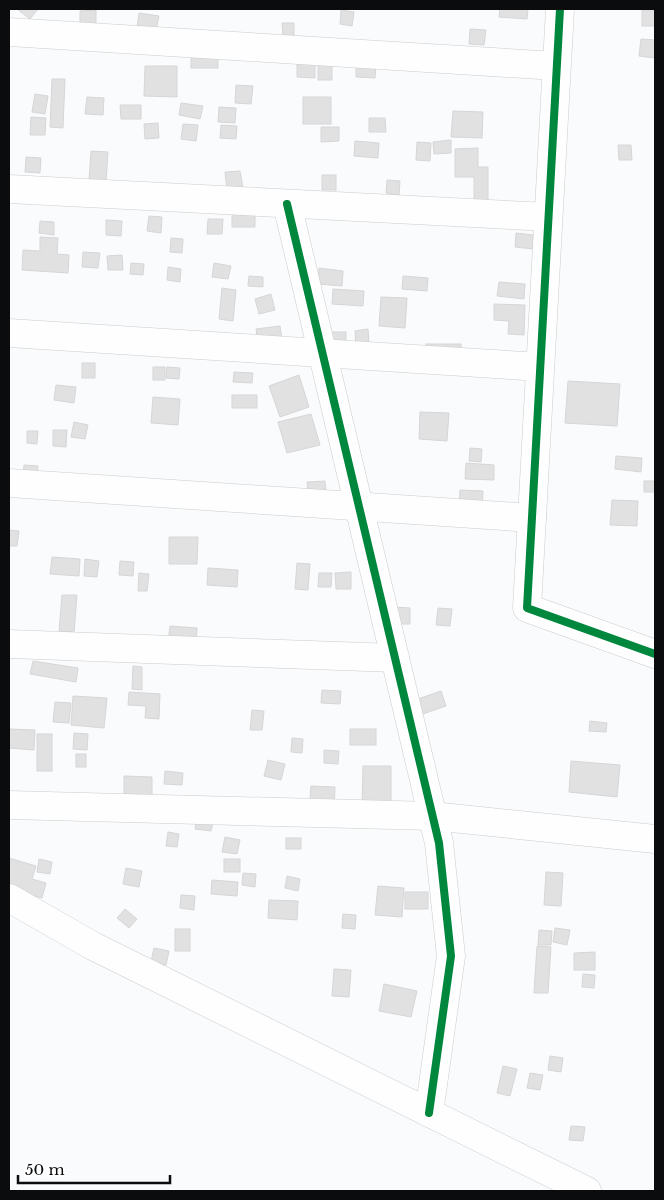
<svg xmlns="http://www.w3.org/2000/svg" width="664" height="1200" font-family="'Libre Baskerville',serif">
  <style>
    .building { fill: #e2e1e2; stroke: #d6d6d8 }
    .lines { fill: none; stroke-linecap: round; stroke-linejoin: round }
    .minor-casing { stroke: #cacccd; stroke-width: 29 }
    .minor { stroke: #fefeff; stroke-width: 28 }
    .cycleway-casing { stroke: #fff; stroke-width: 11 }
    .cycleway { stroke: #00873e; stroke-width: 8 }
  </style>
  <rect width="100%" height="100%" fill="#f9fbfd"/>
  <g class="building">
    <polygon points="17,9 38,9 30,19"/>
    <polygon points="500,9 528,9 527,19 499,17"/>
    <polygon points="96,10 96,24 80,24 80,11"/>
    <polygon points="341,10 354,12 352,26 340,24"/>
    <rect x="642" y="10" width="13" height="16"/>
    <polygon points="139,13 159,16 156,30 137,28"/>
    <polygon points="282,23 294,23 294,35 283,36"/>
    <polygon points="470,29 486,30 484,45 469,44"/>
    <polygon points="641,39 655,40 655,58 639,56"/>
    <rect x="191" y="55" width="27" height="13"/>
    <rect x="318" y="61" width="14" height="19"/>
    <polygon points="297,62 315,62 315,78 297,77"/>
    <polygon points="356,63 376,64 375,78 356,77"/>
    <polygon points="145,66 177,66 177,97 144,96"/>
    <polygon points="52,79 65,79 63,128 50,127"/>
    <polygon points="236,85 253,86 251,104 235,103"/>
    <polygon points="35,94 48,96 45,114 32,112"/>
    <polygon points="87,97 104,98 103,115 85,114"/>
    <rect x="303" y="97" width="28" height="27"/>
    <polygon points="181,103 203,106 200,119 179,115"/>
    <polygon points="120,105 141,105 141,119 121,119"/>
    <polygon points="219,107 236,108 235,123 218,122"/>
    <polygon points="453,111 483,112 482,138 451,137"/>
    <polygon points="31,117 46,118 45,135 30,135"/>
    <polygon points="369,118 385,118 386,132 369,132"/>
    <polygon points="158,123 159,138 145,139 144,124"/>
    <polygon points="183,124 198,125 196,141 181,139"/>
    <polygon points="221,125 237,126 236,139 220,138"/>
    <polygon points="321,127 339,127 339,141 321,142"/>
    <polygon points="451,140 451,153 434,154 433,142"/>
    <polygon points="355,141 379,143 378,158 354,156"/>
    <polygon points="417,142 431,143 430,161 416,160"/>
    <polygon points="618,145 631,145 632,160 619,160"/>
    <polygon points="478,148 478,167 488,167 488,205 474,205 474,177 455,177 455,149"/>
    <polygon points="91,151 108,152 106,181 89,180"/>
    <polygon points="26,157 41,158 40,173 25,172"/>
    <polygon points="240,171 243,188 227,190 225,172"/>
    <rect x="322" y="175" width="14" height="15"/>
    <polygon points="387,180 400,181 399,195 386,193"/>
    <polygon points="232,213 255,214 255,227 232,227"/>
    <polygon points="149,216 162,217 161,233 147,231"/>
    <polygon points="208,219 223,219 222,234 207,234"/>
    <polygon points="106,220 122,221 121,236 106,235"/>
    <polygon points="40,221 54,222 54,235 39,233"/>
    <polygon points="516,233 534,235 533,249 515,247"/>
    <polygon points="40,237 58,238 57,254 69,255 68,273 22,270 23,250 40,251"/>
    <polygon points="171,238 183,239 182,253 170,252"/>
    <polygon points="83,252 100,253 98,268 82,267"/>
    <polygon points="122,255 123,270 108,270 107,256"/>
    <polygon points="131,263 144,264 143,275 130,274"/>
    <polygon points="214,263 231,266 228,279 212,277"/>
    <polygon points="168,267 181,269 180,282 167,280"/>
    <polygon points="319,268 343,271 342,286 318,284"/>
    <polygon points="249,276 263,277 263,287 248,286"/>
    <polygon points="403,276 428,278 427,291 402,289"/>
    <polygon points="499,282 525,284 524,299 497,296"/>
    <polygon points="222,288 236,290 233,321 219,319"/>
    <polygon points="333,289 364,291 363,306 332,304"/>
    <polygon points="271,294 275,310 259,314 255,299"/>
    <polygon points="381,297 407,298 405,328 379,326"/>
    <polygon points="494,304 525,305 524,335 508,334 509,321 494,320"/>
    <polygon points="280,326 282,340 258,343 256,329"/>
    <polygon points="368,329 369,343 356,345 355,331"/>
    <rect x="330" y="332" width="16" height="15"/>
    <rect x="426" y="344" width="35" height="12"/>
    <rect x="82" y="363" width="13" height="15"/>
    <rect x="153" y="367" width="12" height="13"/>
    <polygon points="167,367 180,368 179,379 166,378"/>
    <polygon points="234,372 253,373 252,383 233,382"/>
    <polygon points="299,375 309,407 280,417 269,386"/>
    <polygon points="568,381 620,384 617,426 565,423"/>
    <polygon points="56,385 76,387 74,403 54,400"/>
    <rect x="232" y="395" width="25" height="13"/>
    <polygon points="153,397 180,399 178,425 151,423"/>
    <polygon points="420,412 449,413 447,441 419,439"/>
    <polygon points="311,414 320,445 287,453 278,422"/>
    <polygon points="74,422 88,425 85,439 71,437"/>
    <polygon points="53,430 67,430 66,447 53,446"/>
    <polygon points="27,431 38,431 37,444 27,443"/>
    <polygon points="470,448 482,449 481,462 469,461"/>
    <polygon points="616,456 642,458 641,472 615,469"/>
    <polygon points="466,463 494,465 494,480 465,479"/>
    <polygon points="24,465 38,466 37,478 23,478"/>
    <polygon points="325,481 326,492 308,494 307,482"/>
    <rect x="644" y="481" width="11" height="11"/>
    <polygon points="460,490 483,491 482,509 459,507"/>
    <polygon points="612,500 638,501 637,526 610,525"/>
    <polygon points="9,530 19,531 17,546 9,546"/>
    <polygon points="169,537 198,537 197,564 169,564"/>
    <polygon points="52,557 80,559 79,576 50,574"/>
    <polygon points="85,559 99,561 97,577 84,576"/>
    <polygon points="120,561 134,562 133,576 119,575"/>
    <polygon points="297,563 310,564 308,590 295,589"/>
    <polygon points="208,568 238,570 237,587 207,585"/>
    <polygon points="351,572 351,589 336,589 335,573"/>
    <polygon points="139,573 149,574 147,591 138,591"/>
    <polygon points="319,573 332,573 331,587 318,587"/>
    <polygon points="62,595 77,595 74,632 59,631"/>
    <polygon points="394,607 410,608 410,624 394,624"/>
    <polygon points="438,608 452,609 450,626 436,625"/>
    <polygon points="170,626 197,628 196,644 168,642"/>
    <polygon points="33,661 78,668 76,682 30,674"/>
    <polygon points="133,666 142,667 142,690 132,689"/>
    <polygon points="322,690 341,691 340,704 321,703"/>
    <polygon points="441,691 446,706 420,715 415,700"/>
    <polygon points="129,692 160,694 159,719 145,718 146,706 128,705"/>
    <polygon points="73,696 107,698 104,728 71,725"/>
    <polygon points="55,702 71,703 69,723 53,722"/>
    <polygon points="252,710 264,711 262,730 250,730"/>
    <polygon points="590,721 607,723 606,732 589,731"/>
    <polygon points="9,729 35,730 34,750 9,748"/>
    <rect x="350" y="729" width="26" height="16"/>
    <polygon points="74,733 88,734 87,750 73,749"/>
    <rect x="37" y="734" width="15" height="37"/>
    <polygon points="292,738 303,739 302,753 291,752"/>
    <polygon points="324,750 339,751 338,764 324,763"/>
    <rect x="76" y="754" width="10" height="13"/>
    <polygon points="268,760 285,764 281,780 264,776"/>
    <polygon points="571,761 620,765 617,797 569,792"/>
    <polygon points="363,766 391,766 391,809 362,808"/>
    <polygon points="165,771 183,773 182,785 164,784"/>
    <polygon points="124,776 152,777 152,806 124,806"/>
    <polygon points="311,786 335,787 334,812 309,811"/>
    <polygon points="197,817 214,819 211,831 195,829"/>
    <polygon points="168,832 179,834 177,847 166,846"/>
    <polygon points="225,837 240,840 237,854 222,852"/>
    <rect x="286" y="838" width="15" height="11"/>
    <polygon points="9,858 36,866 32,879 46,883 42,898 9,889"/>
    <polygon points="39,859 52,862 50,874 37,872"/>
    <rect x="224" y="859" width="16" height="13"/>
    <polygon points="126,868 142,871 139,887 123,884"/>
    <polygon points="546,872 563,873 561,906 544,905"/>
    <polygon points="243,873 256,874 255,887 242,885"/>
    <polygon points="287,876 300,879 298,891 285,888"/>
    <polygon points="212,880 238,882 237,896 211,894"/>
    <polygon points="378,886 404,888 402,917 375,915"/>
    <rect x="405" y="892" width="23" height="17"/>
    <polygon points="181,895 195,896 194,910 180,908"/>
    <polygon points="269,900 298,901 297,920 268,918"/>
    <polygon points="125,909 137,919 129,928 117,918"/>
    <polygon points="343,914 356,915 355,929 342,928"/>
    <polygon points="555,928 570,930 567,945 553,942"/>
    <rect x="175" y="929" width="15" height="22"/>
    <polygon points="539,930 552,931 551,945 538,945"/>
    <polygon points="537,946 551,947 548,993 534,993"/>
    <polygon points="154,948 169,951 166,965 151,962"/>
    <polygon points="595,952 595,970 574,970 574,953"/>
    <polygon points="334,969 351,970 349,997 332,996"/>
    <polygon points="583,974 595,975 594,988 582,987"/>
    <polygon points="384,984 417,991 411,1017 379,1011"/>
    <polygon points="550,1056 563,1058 561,1072 548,1070"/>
    <polygon points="503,1066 517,1069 510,1096 497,1093"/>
    <polygon points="530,1073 543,1075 540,1090 527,1088"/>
    <polygon points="571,1126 585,1127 583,1141 569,1140"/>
  </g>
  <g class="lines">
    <g class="minor-casing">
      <g id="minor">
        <polyline points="560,9 527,608 655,654"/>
        <polyline points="9,32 556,66"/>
        <polyline points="9,189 548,217"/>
        <polyline points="287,204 439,843 451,956 429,1113"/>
        <polyline points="9,333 540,367"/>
        <polyline points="9,483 532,518"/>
        <polyline points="9,644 395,658"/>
        <polyline points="9,805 432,816 655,839"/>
        <polyline points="9,898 93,946 587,1191"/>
      </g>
    </g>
    <use href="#minor" class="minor"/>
    <g class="cycleway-casing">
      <g id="cycleway">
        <polyline points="560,9 527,608 655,654"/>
        <polyline points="287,204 439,843 451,956 429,1113"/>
      </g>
    </g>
    <use href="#cycleway" class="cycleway"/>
  </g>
  <rect width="664" height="1200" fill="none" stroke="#0a0c0d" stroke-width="20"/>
  <path d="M18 1175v8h152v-8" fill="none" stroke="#0a0c0d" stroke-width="2.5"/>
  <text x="25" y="1175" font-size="15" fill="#0a0c0d" stroke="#ffffff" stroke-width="4" paint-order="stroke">50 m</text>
</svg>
